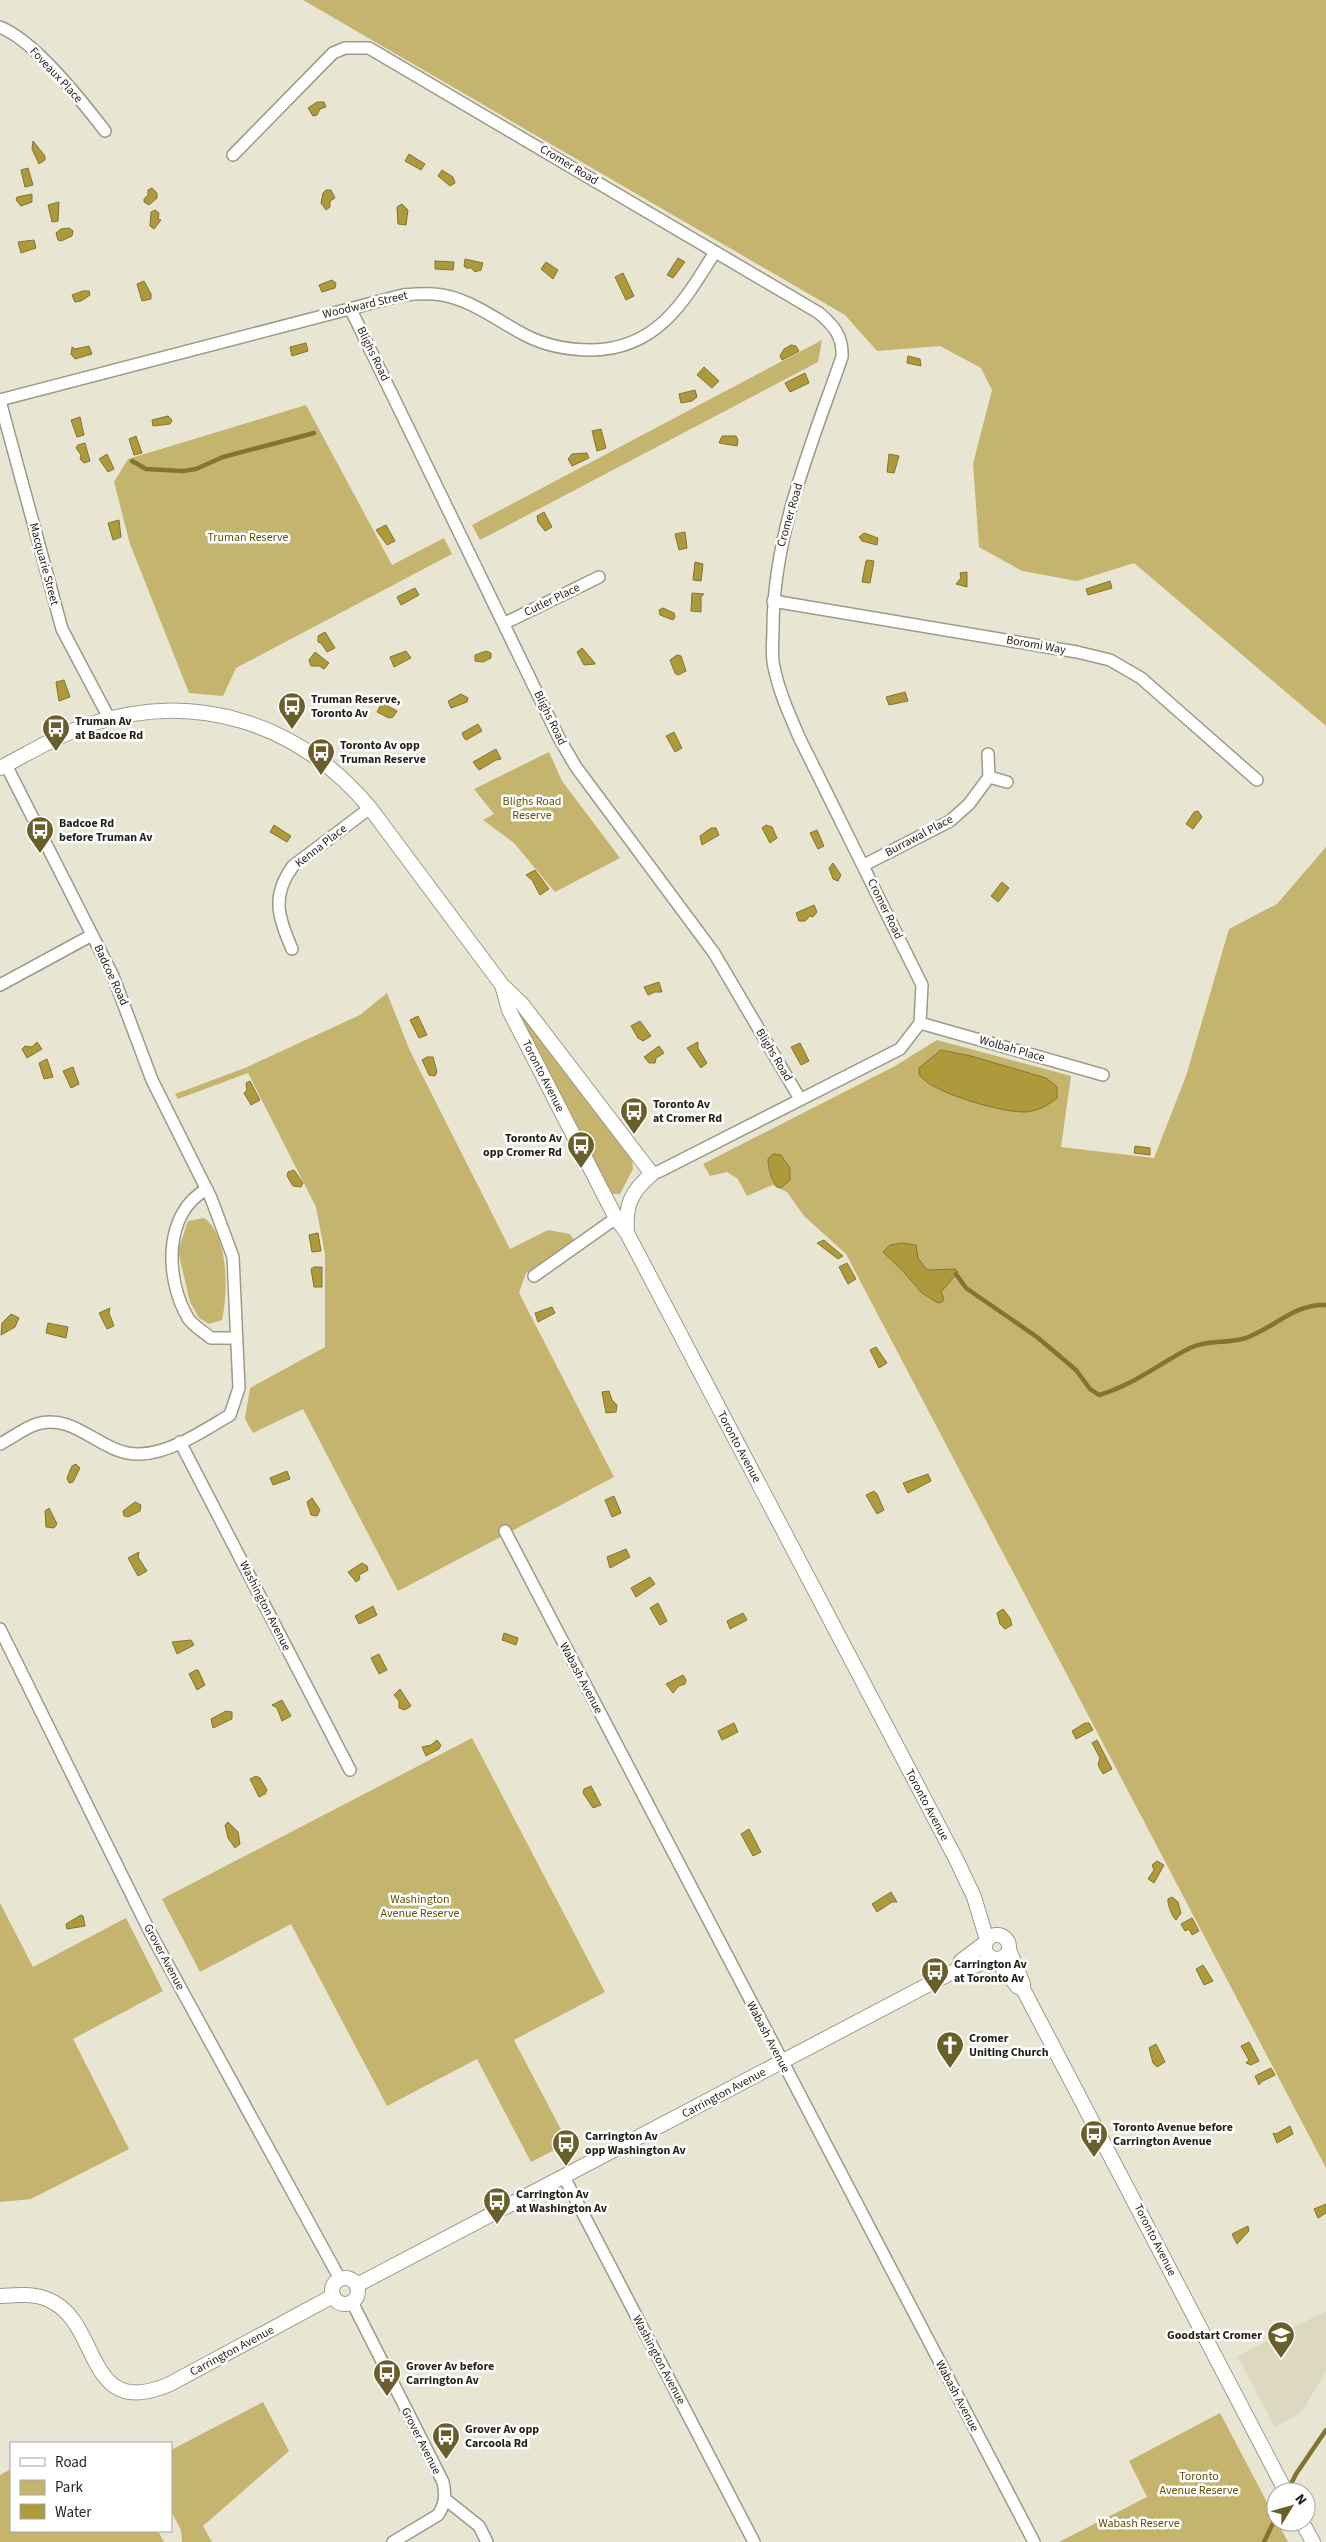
<svg xmlns="http://www.w3.org/2000/svg" width="1326" height="2542" font-family="'Source Sans 3',sans-serif">
  <style>
    .built { fill: #ddd8c0 }
    .green { fill: #c4b46e; fill-rule: evenodd }
    .water { fill: #ae9a3b; stroke: #837530 }
    .lines { fill: none; stroke-linecap: round; stroke-linejoin: round }
    .stream { stroke: #837530; stroke-width: 4.5 }
    .minor-casing { stroke: #9e9a8a; stroke-width: 14 }
    .tertiary-casing { stroke: #9e9a8a; stroke-width: 16 }
    .minor { stroke: #fff; stroke-width: 11 }
    .tertiary { stroke: #fff; stroke-width: 14 }
    .labels { text-anchor: middle; dominant-baseline: central; stroke-width: 5; stroke-linejoin: round; paint-order: stroke }
    .street-label { font-size: 12px; fill: #201f18; stroke: #fff }
    .park-label { font-size: 12px; fill: #615207; stroke: #fff }
    .poi-label { font-size: 12px; font-weight: bold; fill: #201f18; stroke: #fff; text-anchor: start }
  </style>
  <rect width="100%" height="100%" fill="#e8e5d3"/>
  <polygon class="built" points="1326,2311 1326,2371 1302,2412 1275,2427 1237,2356"/>
  <g class="green">
    <polygon points="303,0 1326,0 1326,726 1134,563 1077,581 1022,571 979,547 973,464 992,390 981,368 940,346 877,351 845,315"/>
    <polygon points="822,340 818,362 480,540 472,525"/>
    <polygon points="306,405 392,565 444,538 452,554 236,668 223,696 189,693 130,544 114,482 128,459"/>
    <polygon points="549,752 562,781 620,858 555,892 514,843 483,820 494,814 474,789"/>
    <path d="M1326 847V2168L846 1254 804 1216 787 1192 772 1185 747 1196 738 1179 727 1172 710 1176 703 1164 895 1066 937 1040 1071 1076 1061 1147 1154 1158 1186 1076 1229 929 1277 904ZM773 1154 785 1159 791 1175 777 1187 769 1173 768 1160Z"/>
    <polygon points="387,993 410,1051 510,1249 548,1230 570,1234 574,1240 544,1263 526,1273 519,1293 614,1477 398,1591 303,1409 253,1433 245,1419 250,1388 325,1347 325,1254 316,1207 248,1073 178,1099 175,1094 245,1068 360,1015"/>
    <polygon points="513,1002 632,1158 633,1169 620,1194 610,1194"/>
    <path d="M204 1218C229 1236 228 1292 222 1320L209 1324 199 1318 190 1302 178 1251 188 1221Z"/>
    <polygon points="472,1738 605,1992 514,2040 568,2143 531,2162 477,2059 387,2106 291,1924 200,1972 162,1899"/>
    <polygon points="0,1903 33,1967 126,1918 163,1991 73,2039 129,2149 31,2199 0,2202"/>
    <polygon points="263,2402 289,2451 203,2526 212,2542 182,2542 181,2530 171,2511 171,2450"/>
    <polygon points="1220,2413 1288,2542 1059,2542 1147,2497 1129,2461"/>
    <polygon points="11,2469 11,2531 158,2531 164,2542 0,2542 0,2475"/>
  </g>
  <g class="water">
    <polygon points="317,102 324,102 326,107 320,109 317,115 313,116 308,108"/>
    <polygon points="33,141 45,156 45,160 39,164 32,149"/>
    <polygon points="409,154 425,164 421,170 405,161"/>
    <polygon points="28,168 33,185 25,187 21,170"/>
    <polygon points="442,170 453,177 455,183 450,186 438,176"/>
    <polygon points="152,188 157,193 157,198 149,205 144,202 144,199 148,195 148,190"/>
    <polygon points="326,190 331,190 335,198 330,201 330,207 326,210 321,203 323,193"/>
    <polygon points="32,194 32,202 21,206 16,200 17,197"/>
    <polygon points="59,202 58,221 52,222 48,205"/>
    <polygon points="402,204 408,210 406,225 398,224 397,207"/>
    <polygon points="155,210 159,213 158,219 161,220 154,229 150,226 151,212"/>
    <polygon points="69,228 73,231 72,236 61,241 58,240 56,233 61,229"/>
    <polygon points="34,240 36,248 21,253 18,242"/>
    <polygon points="678,258 685,262 673,278 667,275"/>
    <polygon points="465,259 483,263 481,270 475,272 471,268 466,268 464,266"/>
    <polygon points="435,261 454,262 453,270 435,269"/>
    <polygon points="546,262 558,270 553,279 541,269"/>
    <polygon points="623,273 634,296 626,300 615,277"/>
    <polygon points="332,280 336,283 335,288 322,292 319,285"/>
    <polygon points="144,281 151,294 151,299 142,301 137,284"/>
    <polygon points="83,291 89,291 90,295 81,301 75,302 72,295"/>
    <polygon points="306,343 308,351 292,356 290,347"/>
    <polygon points="791,345 796,346 799,351 782,360 780,356 784,349"/>
    <polygon points="89,346 92,354 75,359 71,354 72,347 75,349"/>
    <polygon points="908,356 920,359 921,366 907,363"/>
    <polygon points="704,367 719,381 712,388 697,375"/>
    <polygon points="805,373 809,383 790,392 785,383"/>
    <polygon points="695,390 697,397 692,401 681,403 679,394"/>
    <polygon points="168,416 172,420 170,424 153,426 152,420"/>
    <polygon points="80,417 84,435 77,437 71,420"/>
    <polygon points="601,429 606,448 597,451 592,431"/>
    <polygon points="136,436 142,453 134,455 129,439"/>
    <polygon points="722,436 736,436 738,440 737,446 719,443"/>
    <polygon points="85,443 90,461 84,463 80,459 81,455 76,448 78,445"/>
    <polygon points="587,453 589,458 572,466 568,459 572,454"/>
    <polygon points="107,454 114,469 108,472 99,459"/>
    <polygon points="889,454 899,456 894,473 887,472"/>
    <polygon points="544,512 552,527 545,531 538,522 537,516"/>
    <polygon points="119,520 121,537 113,540 108,523"/>
    <polygon points="386,525 395,541 387,545 376,530"/>
    <polygon points="685,532 687,548 679,550 675,534"/>
    <polygon points="864,533 878,538 877,545 862,541 859,537"/>
    <polygon points="868,560 874,561 870,583 862,582 866,561"/>
    <polygon points="695,562 703,564 701,581 693,580"/>
    <polygon points="967,572 967,587 956,584 961,578 960,573"/>
    <polygon points="1110,581 1112,588 1088,595 1086,589"/>
    <polygon points="415,588 419,595 401,605 397,597"/>
    <polygon points="692,593 704,594 701,597 701,612 691,611"/>
    <polygon points="663,608 674,613 675,617 673,620 660,615 659,610"/>
    <polygon points="325,632 335,648 327,652 321,643 318,642 318,636"/>
    <polygon points="582,648 595,663 595,664 584,665 577,652"/>
    <polygon points="406,651 411,658 394,667 390,657"/>
    <polygon points="486,651 491,653 491,658 483,662 475,661 475,655"/>
    <polygon points="315,652 329,663 324,669 319,666 311,666 309,660"/>
    <polygon points="677,655 681,656 686,671 678,675 675,673 670,660"/>
    <polygon points="64,680 70,697 59,701 56,682"/>
    <polygon points="905,692 908,701 889,705 886,697"/>
    <polygon points="461,694 468,698 467,702 451,708 448,701"/>
    <polygon points="382,703 397,711 393,717 389,718 377,712"/>
    <polygon points="478,724 482,731 466,740 464,738 462,733"/>
    <polygon points="674,732 682,748 675,752 666,736"/>
    <polygon points="496,749 501,759 496,760 479,770 473,762"/>
    <polygon points="1198,811 1202,817 1193,829 1186,824 1194,812"/>
    <polygon points="274,825 291,836 287,842 270,832"/>
    <polygon points="766,825 772,827 777,838 770,843 762,828"/>
    <polygon points="711,828 716,828 719,835 702,845 700,836"/>
    <polygon points="817,830 824,846 818,849 810,833"/>
    <polygon points="833,863 841,875 838,881 833,879 829,868"/>
    <polygon points="535,870 549,889 540,895 532,880 526,875"/>
    <polygon points="1002,882 1009,888 998,902 991,896"/>
    <polygon points="814,905 817,912 813,917 810,916 805,921 799,921 796,913"/>
    <polygon points="659,982 662,992 655,992 648,995 644,987"/>
    <polygon points="418,1016 427,1035 419,1038 410,1020"/>
    <polygon points="640,1021 651,1036 643,1041 638,1038 631,1026"/>
    <polygon points="37,1042 42,1049 27,1058 22,1049 25,1046 32,1047"/>
    <polygon points="698,1042 698,1048 707,1063 701,1068 687,1048"/>
    <polygon points="800,1043 809,1061 801,1065 791,1047"/>
    <polygon points="659,1046 664,1053 656,1058 655,1063 649,1063 644,1057"/>
    <path d="M941 1050 971 1056 1046 1078 1057 1087V1098C1047 1106 1038 1111 1025 1112 1004 1113 928 1092 919 1074V1068Z"/>
    <polygon points="427,1057 433,1057 437,1072 435,1076 429,1075 422,1060"/>
    <polygon points="47,1059 53,1077 44,1079 39,1063"/>
    <polygon points="73,1067 79,1084 71,1088 63,1071"/>
    <polygon points="250,1081 260,1100 251,1105 244,1093 247,1090 246,1083"/>
    <polygon points="1135,1146 1150,1148 1150,1155 1134,1153"/>
    <path d="M773 1154 781 1155 790 1168V1180L781 1188 777 1187C771 1178 768 1170 768 1159Z"/>
    <polygon points="294,1170 303,1183 301,1187 293,1186 287,1176 288,1172"/>
    <polygon points="318,1233 321,1251 312,1252 309,1235"/>
    <polygon points="824,1240 843,1256 838,1259 817,1243"/>
    <polygon points="902,1243 916,1245 918,1258 927,1270 955,1269 958,1272 941,1292 944,1299 942,1302 938,1303 922,1293 901,1269 883,1252 890,1245"/>
    <polygon points="847,1263 856,1279 848,1284 839,1267"/>
    <polygon points="314,1267 322,1267 322,1287 314,1287 311,1269"/>
    <polygon points="552,1307 555,1313 538,1322 535,1313"/>
    <polygon points="110,1308 109,1313 114,1326 107,1329 99,1313"/>
    <polygon points="11,1314 19,1318 15,1327 1,1335 2,1323"/>
    <polygon points="48,1323 68,1327 66,1338 46,1333"/>
    <polygon points="876,1347 887,1363 879,1368 870,1350"/>
    <polygon points="609,1391 612,1400 617,1405 616,1412 606,1413 602,1392"/>
    <polygon points="76,1464 80,1468 73,1482 69,1483 67,1478 72,1466"/>
    <polygon points="287,1471 290,1479 273,1485 270,1478"/>
    <polygon points="928,1474 931,1481 908,1493 903,1483"/>
    <polygon points="874,1491 877,1494 884,1510 877,1514 866,1495"/>
    <polygon points="614,1496 621,1513 612,1517 605,1500"/>
    <polygon points="312,1498 320,1510 317,1516 311,1515 307,1502"/>
    <polygon points="135,1502 141,1505 140,1511 128,1517 124,1516 123,1511"/>
    <polygon points="49,1508 57,1524 54,1528 46,1527 45,1511"/>
    <polygon points="626,1549 630,1557 610,1568 607,1557"/>
    <polygon points="139,1552 138,1557 147,1571 138,1576 128,1558"/>
    <polygon points="362,1563 367,1566 368,1570 359,1575 360,1579 356,1582 348,1572"/>
    <polygon points="650,1577 655,1584 636,1597 631,1588"/>
    <polygon points="658,1603 667,1621 660,1625 650,1608"/>
    <polygon points="373,1606 377,1615 359,1624 355,1616"/>
    <polygon points="1003,1609 1010,1618 1012,1625 1005,1629 1000,1624 997,1613"/>
    <polygon points="743,1613 747,1620 730,1629 727,1621"/>
    <polygon points="504,1633 518,1638 516,1645 502,1640"/>
    <polygon points="191,1640 194,1645 177,1654 172,1642"/>
    <polygon points="379,1654 387,1670 379,1674 371,1658"/>
    <polygon points="196,1670 198,1670 205,1685 197,1690 189,1674"/>
    <polygon points="683,1675 686,1680 685,1684 679,1686 673,1693 666,1684"/>
    <polygon points="400,1689 411,1706 405,1710 399,1708 399,1701 394,1695"/>
    <polygon points="282,1700 291,1716 282,1721 277,1708 272,1705"/>
    <polygon points="226,1711 232,1712 232,1719 213,1728 211,1719"/>
    <polygon points="734,1723 738,1732 722,1740 718,1731"/>
    <polygon points="1085,1723 1089,1723 1093,1730 1076,1739 1072,1731"/>
    <polygon points="437,1740 441,1745 439,1749 426,1756 422,1747 431,1745"/>
    <polygon points="1097,1740 1112,1769 1103,1774 1098,1765 1100,1758 1092,1743"/>
    <polygon points="256,1776 260,1778 267,1790 265,1794 259,1797 250,1779"/>
    <polygon points="591,1786 601,1805 593,1808 583,1793 584,1789"/>
    <polygon points="228,1822 238,1832 240,1844 235,1848 228,1838 225,1825"/>
    <polygon points="749,1829 761,1852 753,1856 741,1834"/>
    <polygon points="1157,1861 1164,1865 1154,1883 1148,1879 1154,1870 1152,1865"/>
    <polygon points="891,1892 897,1902 892,1902 877,1912 872,1904"/>
    <path d="M1172 1897 1178 1902 1181 1913 1176 1920C1172 1917 1167 1903 1168 1899Z"/>
    <polygon points="81,1915 83,1916 85,1926 67,1929 66,1924"/>
    <polygon points="1192,1918 1199,1931 1192,1935 1189,1929 1185,1931 1181,1924"/>
    <polygon points="1203,1965 1213,1981 1204,1985 1196,1969"/>
    <polygon points="1249,2042 1259,2061 1251,2065 1246,2063 1249,2060 1241,2046"/>
    <polygon points="1156,2044 1165,2062 1157,2067 1153,2063 1149,2048"/>
    <polygon points="1271,2068 1275,2075 1261,2082 1259,2085 1255,2076"/>
    <polygon points="1290,2126 1293,2134 1277,2143 1273,2133 1276,2134"/>
    <polygon points="1326,2204 1326,2213 1318,2218 1314,2209"/>
    <polygon points="1248,2226 1249,2231 1237,2244 1232,2234"/>
  </g>
  <g class="lines">
    <g class="stream">
      <polyline points="132,461 146,469 183,471 196,469 223,457 314,433"/>
      <path d="M956 1274 966 1288 1037 1337 1076 1370 1090 1389 1099 1395C1132 1386 1160 1363 1190 1348 1209 1339 1227 1344 1246 1338 1274 1328 1295 1303 1326 1305"/>
      <polyline points="1288,2490 1296,2474 1326,2430"/>
      <polyline points="1264,2542 1276,2517"/>
    </g>
    <g class="minor-casing">
      <g id="minor">
        <path d="M0 27C35 41 81 100 105 131"/>
        <path d="M233 155 333 53 345 48H369L819 313C834 326 843 336 842 357 811 446 773 534 773 629 773 641 771 656 774 667 779 692 790 716 800 739L922 985 920 1023 900 1049 660 1171 652 1174"/>
        <polyline points="350,308 559,738 576,767 714,953 800,1099"/>
        <path d="M0 400 403 295C413 294 424 293 434 294 466 296 495 319 523 334 545 346 567 350 592 350 657 349 684 302 715 252"/>
        <polyline points="0,401 62,629 109,718"/>
        <polyline points="773,601 1077,652 1110,660 1141,678 1257,780"/>
        <polyline points="505,623 599,577"/>
        <polyline points="989,777 1007,782"/>
        <polyline points="864,865 950,821 969,804 989,777 988,754"/>
        <path d="M292 949C278 917 271 896 293 866L370 808"/>
        <polyline points="0,985 92,935"/>
        <polyline points="920,1023 1103,1075"/>
        <path d="M207 1189C163 1213 165 1279 188 1318 193 1326 204 1332 211 1338H236"/>
        <polyline points="534,1276 616,1218"/>
        <polyline points="180,1442 350,1770"/>
        <path d="M0 1444C12 1438 24 1428 37 1424 76 1412 102 1456 140 1454 171 1453 203 1431 230 1415L239 1388 233 1257 211 1198 152 1080 113 976 6 765"/>
        <polyline points="505,1531 1034,2542"/>
        <polyline points="0,1629 151,1934 340,2279"/>
        <polyline points="564,2177 754,2542"/>
        <path d="M352 2302 443 2482C446 2495 445 2504 438 2515L393 2542"/>
        <polyline points="445,2499 479,2526 487,2542"/>
      </g>
    </g>
    <g class="tertiary-casing">
      <g id="tertiary">
        <path d="M0 768C29 753 58 735 88 725 195 689 299 723 370 808L502 985 522 1004 652 1174C631 1191 625 1206 627 1232"/>
        <polyline points="502,985 509,1010 616,1218 627,1233 956,1859 974,1897 987,1940"/>
        <circle cx="997" cy="1947" r="12"/>
        <polyline points="1009,1950 1023,1984 1023,1989 1286,2492"/>
        <polyline points="995,1959 1018,1987 1022,1988"/>
        <polyline points="958,1969 961,1961 985,1943"/>
        <circle cx="345" cy="2291" r="13"/>
        <polyline points="357,2285 958,1969 966,1970 992,1958"/>
        <path d="M0 2296C16 2295 34 2293 49 2300 102 2322 83 2422 170 2384L333 2296"/>
        <polyline points="1302,2522 1313,2542"/>
      </g>
    </g>
    <use href="#minor" class="minor"/>
    <use href="#tertiary" class="tertiary"/>
  </g>
  <defs>
    <g id="bus-pin" transform="scale(1.4375)"><path d="M0 17L-7.5 6A9.5 9.5 0 1 1 7.5 6Z" fill="#6a5e2b" stroke="#fff"/><path d="M-5-6H5V4H4V6H2V4H-2V6H-4V4H-5ZM-3.5-4V0h7V-4ZM-3.5 1.2v1.5H-2V1.2ZM2 1.2v1.5H3.5V1.2Z" fill="#fff"/></g>
    <g id="church-pin" transform="scale(1.4375)"><path d="M0 17L-7.5 6A9.5 9.5 0 1 1 7.5 6Z" fill="#6a5e2b" stroke="#fff"/><path d="M-1.2-6h2.4v3.5h3.3v2.4h-3.3V6h-2.4V-.1h-3.3v-2.4h3.3Z" fill="#fff"/></g>
    <g id="school-pin" transform="scale(1.4375)"><path d="M0 17L-7.5 6A9.5 9.5 0 1 1 7.5 6Z" fill="#6a5e2b" stroke="#fff"/><path d="M0-5L7-2L0 1L-7-2ZM-4 1L0 2.5L4 1V4Q0 6-4 4Z" fill="#fff"/></g>
  </defs>
  <g fill-rule="evenodd">
    <use href="#bus-pin" x="292" y="706"/>
    <use href="#bus-pin" x="56" y="728"/>
    <use href="#bus-pin" x="321" y="752"/>
    <use href="#bus-pin" x="40" y="830"/>
    <use href="#bus-pin" x="634" y="1111"/>
    <use href="#bus-pin" x="581" y="1145"/>
    <use href="#bus-pin" x="935" y="1971"/>
    <use href="#church-pin" x="950" y="2045"/>
    <use href="#bus-pin" x="1094" y="2134"/>
    <use href="#bus-pin" x="566" y="2143"/>
    <use href="#bus-pin" x="497" y="2201"/>
    <use href="#school-pin" x="1281" y="2335"/>
    <use href="#bus-pin" x="387" y="2373"/>
    <use href="#bus-pin" x="446" y="2436"/>
  </g>
  <g class="labels">
    <g class="street-label">
      <text transform="translate(56 75) rotate(47)">Foveaux Place</text>
      <text transform="translate(569 165) rotate(31)">Cromer Road</text>
      <text transform="translate(365 305) rotate(-13)">Woodward Street</text>
      <text transform="translate(373 354) rotate(64)">Blighs Road</text>
      <text transform="translate(790 515) rotate(-74)">Cromer Road</text>
      <text transform="translate(44 564) rotate(75)">Macquarie Street</text>
      <text transform="translate(552 600) rotate(-26)">Cutler Place</text>
      <text transform="translate(1036 645) rotate(10)">Boromi Way</text>
      <text transform="translate(550 718) rotate(64)">Blighs Road</text>
      <text transform="translate(919 836) rotate(-28)">Burrawal Place</text>
      <text transform="translate(321 846) rotate(-38)">Kenna Place</text>
      <text transform="translate(885 909) rotate(64)">Cromer Road</text>
      <text transform="translate(111 975) rotate(65)">Badcoe Road</text>
      <text transform="translate(1012 1049) rotate(16)">Wolbah Place</text>
      <text transform="translate(774 1055) rotate(59)">Blighs Road</text>
      <text transform="translate(543 1076) rotate(63)">Toronto Avenue</text>
      <text transform="translate(739 1447) rotate(62)">Toronto Avenue</text>
      <text transform="translate(265 1606) rotate(63)">Washington Avenue</text>
      <text transform="translate(581 1678) rotate(62)">Wabash Avenue</text>
      <text transform="translate(927 1805) rotate(62)">Toronto Avenue</text>
      <text transform="translate(164 1957) rotate(62)">Grover Avenue</text>
      <text transform="translate(768 2037) rotate(62)">Wabash Avenue</text>
      <text transform="translate(724 2093) rotate(-28)">Carrington Avenue</text>
      <text transform="translate(1155 2240) rotate(63)">Toronto Avenue</text>
      <text transform="translate(232 2351) rotate(-28)">Carrington Avenue</text>
      <text transform="translate(659 2360) rotate(62)">Washington Avenue</text>
      <text transform="translate(957 2396) rotate(62)">Wabash Avenue</text>
      <text transform="translate(421 2441) rotate(63)">Grover Avenue</text>
    </g>
    <g class="park-label">
      <text x="248" y="537">Truman Reserve</text>
      <text x="532" y="801">Blighs Road<tspan x="532" dy="14">Reserve</tspan></text>
      <text x="420" y="1899">Washington<tspan x="420" dy="14">Avenue Reserve</tspan></text>
      <text x="1199" y="2476">Toronto<tspan x="1199" dy="14">Avenue Reserve</tspan></text>
      <text x="1139" y="2523">Wabash Reserve</text>
    </g>
    <g class="poi-label">
      <text x="311" y="699">Truman Reserve,<tspan x="311" dy="14">Toronto Av</tspan></text>
      <text x="75" y="721">Truman Av<tspan x="75" dy="14">at Badcoe Rd</tspan></text>
      <text x="340" y="745">Toronto Av opp<tspan x="340" dy="14">Truman Reserve</tspan></text>
      <text x="59" y="823">Badcoe Rd<tspan x="59" dy="14">before Truman Av</tspan></text>
      <text x="653" y="1104">Toronto Av<tspan x="653" dy="14">at Cromer Rd</tspan></text>
      <text x="562" y="1138" text-anchor="end">Toronto Av<tspan x="562" dy="14">opp Cromer Rd</tspan></text>
      <text x="954" y="1964">Carrington Av<tspan x="954" dy="14">at Toronto Av</tspan></text>
      <text x="969" y="2038">Cromer<tspan x="969" dy="14">Uniting Church</tspan></text>
      <text x="1113" y="2127">Toronto Avenue before<tspan x="1113" dy="14">Carrington Avenue</tspan></text>
      <text x="585" y="2136">Carrington Av<tspan x="585" dy="14">opp Washington Av</tspan></text>
      <text x="516" y="2194">Carrington Av<tspan x="516" dy="14">at Washington Av</tspan></text>
      <text x="1262" y="2335" text-anchor="end">Goodstart Cromer</text>
      <text x="406" y="2366">Grover Av before<tspan x="406" dy="14">Carrington Av</tspan></text>
      <text x="465" y="2429">Grover Av opp<tspan x="465" dy="14">Carcoola Rd</tspan></text>
    </g>
  </g>
  <rect x="10" y="2442" width="162" height="90" fill="#ffffff" stroke="#a6a5a3"/>
  <rect x="20" y="2458" width="25" height="8" fill="#ffffff" stroke="#a6a5a3"/>
  <text x="55" y="2467" font-size="15" fill="#201f18">Road</text>
  <rect x="20" y="2480" width="25" height="15" fill="#c4b46e" stroke="#a6a5a3"/>
  <text x="55" y="2492" font-size="15" fill="#201f18">Park</text>
  <rect x="20" y="2504" width="25" height="15" fill="#ae9a3b" stroke="#a6a5a3"/>
  <text x="55" y="2517" font-size="15" fill="#201f18">Water</text>
  <g transform="translate(1291 2507) rotate(53)"><circle r="24" fill="#ffffff" stroke="#a6a5a3"/>
  <path d="M0-4L9 19L0 12L-9 19Z" fill="#6a5e2b"/>
  <text y="-8" font-size="14" font-weight="bold" text-anchor="middle" fill="#201f18">N</text>
  </g>
</svg>
